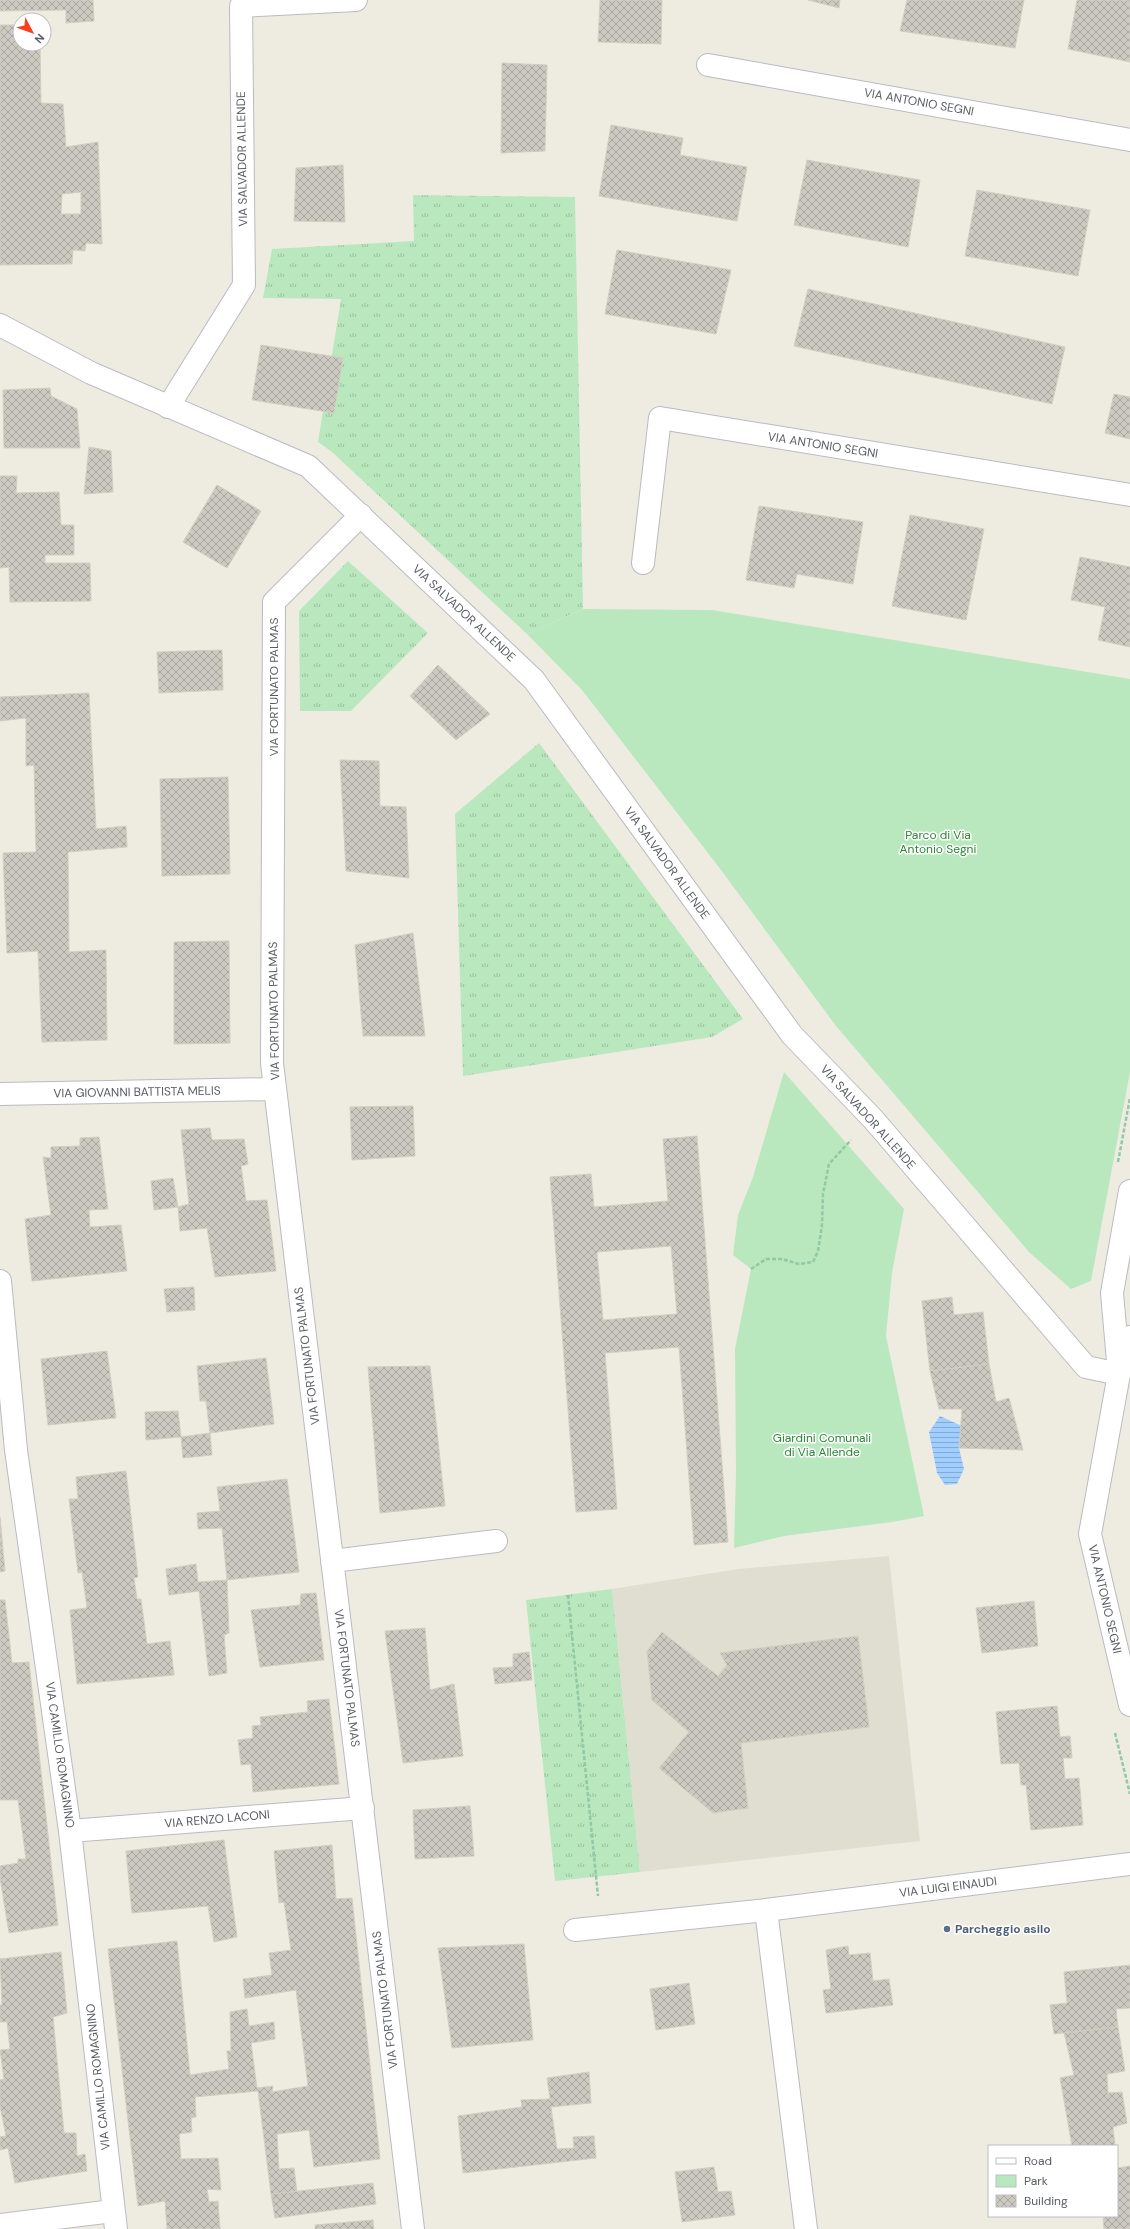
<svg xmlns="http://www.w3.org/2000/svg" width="1130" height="2229" font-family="'DM Sans',sans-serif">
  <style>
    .education { fill: #e0ded1 }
    .grass { fill: url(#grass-tufts) }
    .green { fill: #bae8be }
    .water { fill: url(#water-rules) }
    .building { fill: url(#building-cross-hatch); stroke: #d3cebf; fill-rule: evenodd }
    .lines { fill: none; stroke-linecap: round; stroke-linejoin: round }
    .street-casing { stroke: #b9bbc1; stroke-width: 24 }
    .path { stroke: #91c8a5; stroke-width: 2.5; stroke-dasharray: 4 2; stroke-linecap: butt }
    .street { stroke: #fff; stroke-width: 22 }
    .service-dot { fill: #5c6f8a; stroke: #fff; stroke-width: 1.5 }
    .labels { text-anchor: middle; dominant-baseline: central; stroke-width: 3; stroke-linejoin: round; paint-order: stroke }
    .street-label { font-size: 12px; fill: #595d63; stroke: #fff }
    .park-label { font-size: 12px; fill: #2b8236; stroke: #fff }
    .service-label { font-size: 12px; font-weight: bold; fill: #4e5e75; stroke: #fff; text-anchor: start }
  </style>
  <defs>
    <pattern id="grass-tufts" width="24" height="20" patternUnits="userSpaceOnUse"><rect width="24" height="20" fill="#bae8be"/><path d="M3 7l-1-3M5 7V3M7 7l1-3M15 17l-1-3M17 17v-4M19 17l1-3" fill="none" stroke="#9abf9e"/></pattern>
    <pattern id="water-rules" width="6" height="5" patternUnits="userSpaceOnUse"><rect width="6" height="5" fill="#a0ceff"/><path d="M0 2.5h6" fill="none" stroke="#85aad2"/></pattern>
    <pattern id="building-cross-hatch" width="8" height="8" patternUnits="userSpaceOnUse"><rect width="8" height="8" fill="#cbc9c0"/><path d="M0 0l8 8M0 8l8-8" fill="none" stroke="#a8a6a0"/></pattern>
  </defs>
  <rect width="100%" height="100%" fill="#eeece1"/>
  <polygon class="education" points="889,1556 920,1841 640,1872 612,1589 738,1569"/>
  <g class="grass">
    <polygon points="413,195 575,197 583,609 527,634 332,452 318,442 341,299 263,298 272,249 414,241"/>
    <polygon points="348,561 428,633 351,711 300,711 299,611"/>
    <polygon points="539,743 743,1019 712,1037 463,1076 455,814"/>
    <polygon points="612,1589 640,1872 555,1881 526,1600"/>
  </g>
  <g class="green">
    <polygon points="583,609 712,610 1130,679 1130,1072 1091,1281 1071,1289 1029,1252 836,1026 718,866 582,690 527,634"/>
    <polygon points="784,1072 904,1209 892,1273 886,1336 924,1516 892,1522 784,1536 734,1548 736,1472 735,1349 751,1269 733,1255 738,1215 753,1177"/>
  </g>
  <polygon class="water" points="940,1416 962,1426 959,1448 964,1469 957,1484 945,1485 937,1473 929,1432"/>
  <g class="building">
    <polygon points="0,0 93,0 94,21 66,23 66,10 0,11"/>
    <polygon points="600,0 662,0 661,44 598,42"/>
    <polygon points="808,0 840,0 839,8"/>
    <polygon points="907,0 1024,0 1015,48 900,31"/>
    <polygon points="1077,0 1130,0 1130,62 1068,49"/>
    <path d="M0 25H20V44H40L41 103 63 104 66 147 98 142 102 244 86 243 85 251 73 250 72 264 0 265ZM81 192V214H61L62 194Z"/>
    <polygon points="502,63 547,65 545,151 501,153"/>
    <polygon points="611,125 683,138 680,155 747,167 737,221 599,196"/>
    <polygon points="807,160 920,180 908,247 794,225"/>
    <polygon points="343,165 345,222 294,221 296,168"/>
    <polygon points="977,190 1090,210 1078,276 965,256"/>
    <polygon points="617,250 731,270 716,334 605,314"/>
    <polygon points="808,289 1065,347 1052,404 794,346"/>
    <polygon points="261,345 343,358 334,413 252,400"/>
    <polygon points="50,388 51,396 77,409 80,448 4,448 3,390"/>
    <polygon points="1114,394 1130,397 1130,439 1105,433"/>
    <polygon points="89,447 111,451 113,492 84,494"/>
    <polygon points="0,476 17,476 16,493 59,492 61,525 74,525 74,555 45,555 45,563 90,563 91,601 10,602 9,567 0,568"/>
    <polygon points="217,485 261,511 227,568 183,542"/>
    <polygon points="759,506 863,522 853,584 797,574 794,588 746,580"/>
    <polygon points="910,515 984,529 966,620 892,606"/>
    <polygon points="1080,557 1130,567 1130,647 1098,640 1105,607 1071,600"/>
    <polygon points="222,650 223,690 159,693 157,652"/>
    <polygon points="438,665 490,714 456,740 410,696"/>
    <polygon points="89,693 96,829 126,826 127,847 68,852 69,952 106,950 107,1040 42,1042 38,951 7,953 3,853 36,852 34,765 26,766 26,718 0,721 0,697"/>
    <polygon points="340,760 379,761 380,806 406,807 409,878 346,871"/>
    <polygon points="228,777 230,874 162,876 160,779"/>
    <polygon points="413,933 425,1036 363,1036 355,945"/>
    <polygon points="229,941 230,1043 174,1044 174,942"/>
    <polygon points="413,1106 415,1156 352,1160 350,1107"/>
    <polygon points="210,1128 212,1140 244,1139 248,1164 241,1166 246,1201 267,1200 276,1271 215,1277 207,1228 180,1231 178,1207 189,1204 181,1130"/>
    <path d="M697 1136 728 1542 694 1545 679 1347 605 1353 617 1509 576 1512 550 1177 591 1174 594 1207 668 1201 663 1139ZM671 1246 677 1314 603 1320 597 1252Z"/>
    <polygon points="99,1137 108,1209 89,1210 90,1227 121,1225 127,1271 32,1281 25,1219 51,1215 43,1157 51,1158 51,1147 80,1146 80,1138"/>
    <polygon points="173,1178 178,1207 154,1210 151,1181"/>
    <polygon points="194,1287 195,1310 167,1312 164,1289"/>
    <polygon points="952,1297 954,1315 983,1312 989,1364 930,1371 922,1301"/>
    <polygon points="107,1351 116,1418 48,1425 41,1359"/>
    <polygon points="266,1358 274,1424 210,1433 206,1401 200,1401 197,1366"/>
    <polygon points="989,1364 996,1402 1009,1398 1023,1450 959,1448 962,1409 939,1409 930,1371"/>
    <polygon points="430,1366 445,1506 380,1513 368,1367"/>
    <polygon points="178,1411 181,1437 146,1440 145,1412"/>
    <polygon points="210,1433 212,1455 183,1458 181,1437"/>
    <polygon points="126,1471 138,1577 134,1578 137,1599 141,1599 147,1644 170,1641 174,1675 77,1684 70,1610 87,1608 82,1572 78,1573 69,1499 78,1499 76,1477"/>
    <polygon points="287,1479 299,1572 227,1580 222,1528 198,1529 197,1513 220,1511 217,1487"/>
    <polygon points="0,1517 5,1571 0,1572"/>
    <polygon points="196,1564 198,1582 227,1580 229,1633 224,1635 227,1673 209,1676 199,1591 169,1595 166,1569"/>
    <polygon points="316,1593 324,1660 260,1667 251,1610 300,1605 301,1594"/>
    <polygon points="0,1600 5,1600 12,1663 29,1662 58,1925 9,1933 0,1878 0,1866 18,1863 18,1859 26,1859 18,1800 0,1800"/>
    <polygon points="1034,1601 1038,1646 982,1653 976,1608"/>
    <polygon points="425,1628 430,1690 454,1684 463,1756 403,1763 385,1631"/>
    <polygon points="662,1632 718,1676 727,1665 720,1653 858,1636 869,1727 741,1743 748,1808 713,1813 659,1768 689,1732 652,1700 647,1651"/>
    <polygon points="529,1652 532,1680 495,1684 493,1668 513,1667 513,1654"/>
    <polygon points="329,1699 339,1784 253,1792 251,1764 241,1765 238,1740 253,1738 252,1726 261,1725 260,1717 308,1712 307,1701"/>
    <polygon points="1057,1706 1060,1737 1070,1736 1072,1758 1063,1758 1065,1779 1079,1778 1083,1825 1031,1830 1026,1785 1021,1785 1019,1763 1001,1764 996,1712"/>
    <polygon points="470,1806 474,1856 415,1859 413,1810"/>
    <polygon points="224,1840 237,1937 214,1942 208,1906 132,1913 126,1851"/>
    <polygon points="332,1845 336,1899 352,1898 380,2159 314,2167 309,2130 277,2134 279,2169 294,2168 297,2192 271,2194 258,2091 195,2097 196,2117 191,2118 192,2132 179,2134 181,2159 218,2158 221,2190 207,2189 209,2202 218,2201 220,2229 167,2229 165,2201 138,2206 108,1949 177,1941 190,2075 229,2069 227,2051 231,2051 230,2012 247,2009 249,2026 274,2022 275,2039 251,2043 257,2088 273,2086 272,2092 308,2086 296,1990 245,1998 243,1979 272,1975 269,1953 291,1950 284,1902 279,1903 274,1851"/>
    <polygon points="524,1944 533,2040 452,2048 438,1948"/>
    <polygon points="848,1946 849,1955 870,1953 873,1981 889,1979 893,2005 826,2013 823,1990 831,1989 826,1950"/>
    <polygon points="61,1952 67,2013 53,2017 64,2133 76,2133 77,2156 85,2154 87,2171 15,2183 8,2148 0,2150 0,2137 6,2136 0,2106 0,2080 4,2079 0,2050 10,2049 7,2022 0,2022 0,2005 2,2005 0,1959"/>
    <polygon points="1130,1965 1130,2008 1116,2009 1118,2027 1054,2034 1050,2005 1067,2003 1064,1972"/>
    <polygon points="689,1983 695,2024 656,2030 650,1989"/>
    <polygon points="1118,2027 1125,2071 1107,2074 1108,2093 1122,2092 1127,2123 1113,2127 1115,2146 1072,2146 1060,2078 1074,2075 1064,2033"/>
    <polygon points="589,2072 591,2103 551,2107 557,2149 574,2148 573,2137 594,2136 596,2158 463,2173 458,2116 522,2107 521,2100 550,2099 547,2078"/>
    <polygon points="1117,2166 1117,2168 1130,2166 1130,2229 1104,2229 1103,2216 1117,2216"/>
    <polygon points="714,2167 718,2192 731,2191 735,2215 682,2222 675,2172"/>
    <polygon points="373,2183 376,2204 275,2218 271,2194"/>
    <polygon points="373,2220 374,2229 315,2229 315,2225"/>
  </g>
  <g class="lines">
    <g class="street-casing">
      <g id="street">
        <polyline points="708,65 1130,140"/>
        <polyline points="0,325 91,373 308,466 534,680 792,1035 873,1119 1086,1367 1119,1374"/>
        <polyline points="168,407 244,285 241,6 356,0"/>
        <polyline points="361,515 274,602 272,1063 413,2229"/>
        <polyline points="643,563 660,418 1130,495"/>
        <polyline points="0,1094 275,1089"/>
        <polyline points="0,1281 16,1450 70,1831 116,2229"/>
        <polyline points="1130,1337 1119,1374 1090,1534 1130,1705"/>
        <polyline points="1118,1361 1112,1293 1130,1191"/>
        <polyline points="332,1561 496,1541"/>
        <polyline points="70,1831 363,1808"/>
        <polyline points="766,1910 806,2229"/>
        <polyline points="575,1930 766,1910 1130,1864"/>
        <polyline points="0,2225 113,2211"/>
      </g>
    </g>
    <g class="path">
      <polyline points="1118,1162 1130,1098"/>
      <polyline points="751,1269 766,1259 782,1259 799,1264 813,1262 818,1251 822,1225 823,1194 829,1164 851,1140"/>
      <polyline points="568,1595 598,1896"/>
      <polyline points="1115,1733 1130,1794"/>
    </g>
    <use href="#street" class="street"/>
  </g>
  <circle class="service-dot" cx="947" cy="1929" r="4"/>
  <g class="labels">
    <g class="street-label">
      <text transform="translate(919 102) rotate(10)">VIA ANTONIO SEGNI</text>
      <text transform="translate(242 159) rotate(-91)">VIA SALVADOR ALLENDE</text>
      <text transform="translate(823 445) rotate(9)">VIA ANTONIO SEGNI</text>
      <text transform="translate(464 613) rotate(43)">VIA SALVADOR ALLENDE</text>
      <text transform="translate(274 687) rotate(-90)">VIA FORTUNATO PALMAS</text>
      <text transform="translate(667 863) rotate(54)">VIA SALVADOR ALLENDE</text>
      <text transform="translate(274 1011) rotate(-91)">VIA FORTUNATO PALMAS</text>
      <text transform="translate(137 1092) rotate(-1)">VIA GIOVANNI BATTISTA MELIS</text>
      <text transform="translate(868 1117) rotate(48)">VIA SALVADOR ALLENDE</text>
      <text transform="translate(307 1356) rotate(-97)">VIA FORTUNATO PALMAS</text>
      <text transform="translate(1105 1599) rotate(77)">VIA ANTONIO SEGNI</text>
      <text transform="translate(347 1678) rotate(83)">VIA FORTUNATO PALMAS</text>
      <text transform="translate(60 1755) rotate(82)">VIA CAMILLO ROMAGNINO</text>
      <text transform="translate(217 1819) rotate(-5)">VIA RENZO LACONI</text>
      <text transform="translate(948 1887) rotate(-7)">VIA LUIGI EINAUDI</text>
      <text transform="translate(385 2000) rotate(-97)">VIA FORTUNATO PALMAS</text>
      <text transform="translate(98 2077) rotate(-96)">VIA CAMILLO ROMAGNINO</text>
    </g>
    <g class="park-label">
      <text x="938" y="835">Parco di Via<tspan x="938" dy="14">Antonio Segni</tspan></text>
      <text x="822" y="1438">Giardini Comunali<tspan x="822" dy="14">di Via Allende</tspan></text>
    </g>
    <g class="service-label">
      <text x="955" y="1929">Parcheggio asilo</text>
    </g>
  </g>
  <rect x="988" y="2145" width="130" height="72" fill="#ffffff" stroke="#bdbec1"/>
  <rect x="996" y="2158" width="20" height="6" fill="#ffffff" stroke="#bdbec1"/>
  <text x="1024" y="2165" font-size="12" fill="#595d63">Road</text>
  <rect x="996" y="2175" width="20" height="12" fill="#bae8be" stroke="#bdbec1"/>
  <text x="1024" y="2185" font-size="12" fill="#595d63">Park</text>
  <rect x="996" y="2195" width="20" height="12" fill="url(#building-cross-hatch)" stroke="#bdbec1"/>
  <text x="1024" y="2205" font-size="12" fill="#595d63">Building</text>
  <g transform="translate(32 32) rotate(131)"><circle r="19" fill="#ffffff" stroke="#bdbec1"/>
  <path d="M0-3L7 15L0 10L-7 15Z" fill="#f93e1c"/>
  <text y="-6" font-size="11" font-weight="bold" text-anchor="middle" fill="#595d63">N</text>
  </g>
</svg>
